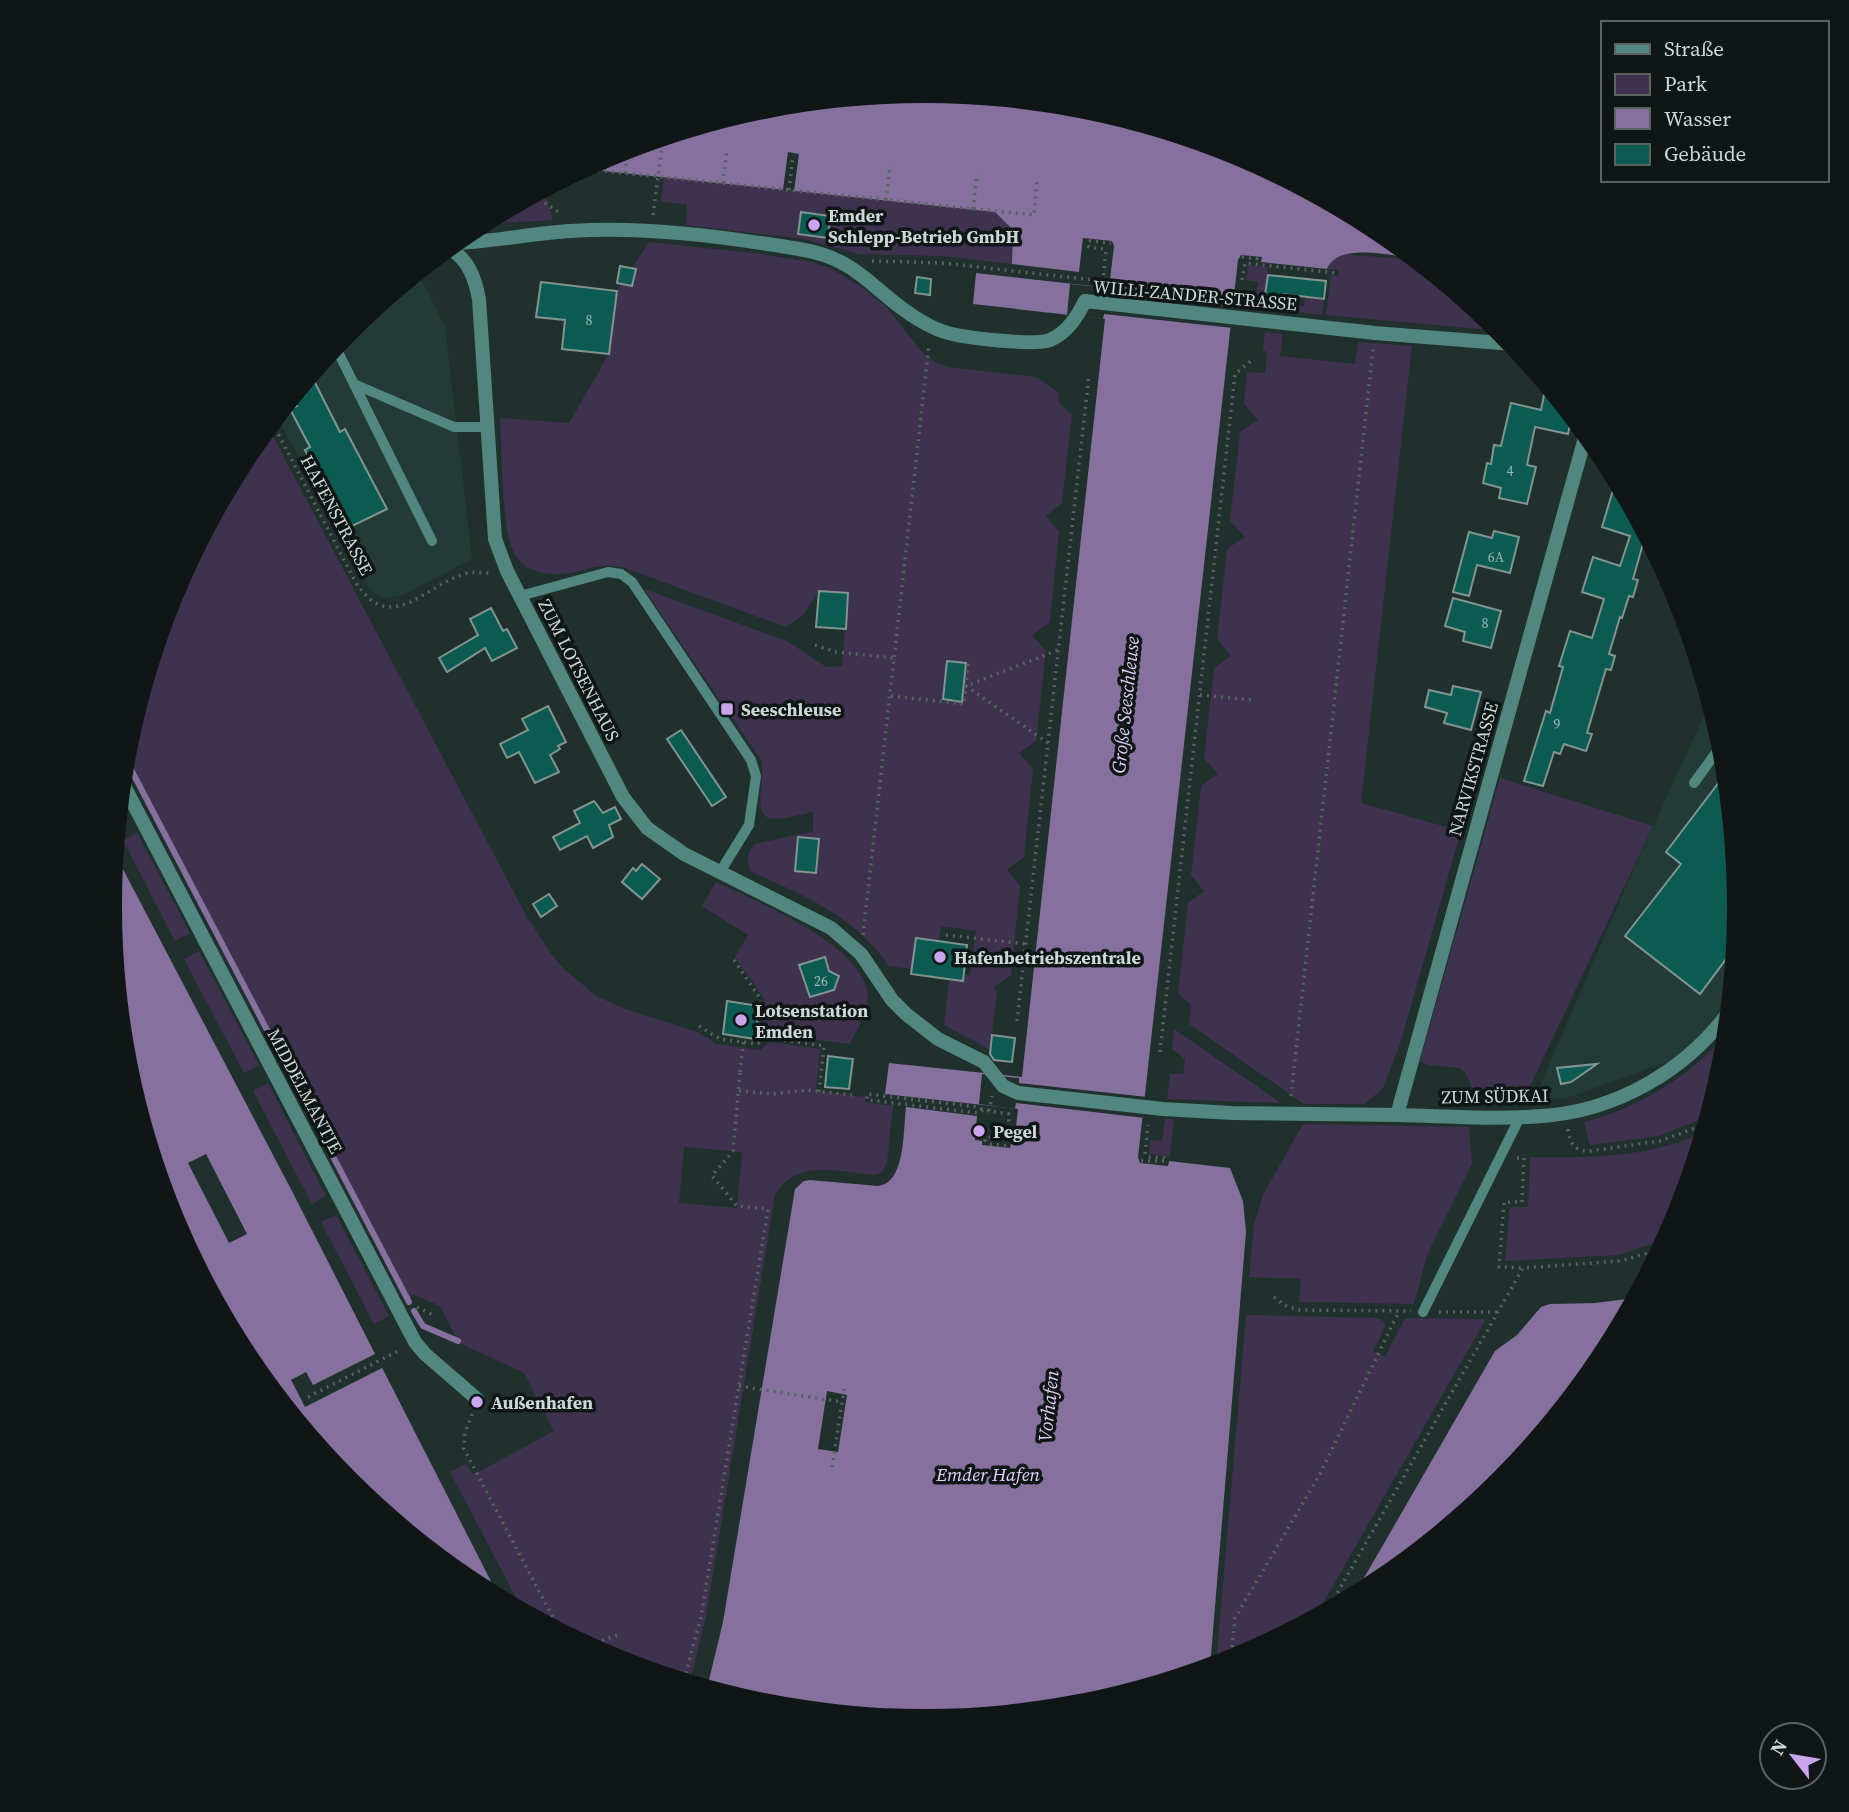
<svg xmlns="http://www.w3.org/2000/svg" width="1849" height="1812" font-family="'Source Serif 4',serif">
  <style>
    .built { fill: #223b37 }
    .green { fill: #3f324e; fill-rule: evenodd }
    .water { fill: #86709d }
    .pier { fill: #20302d }
    .lines { fill: none; stroke-linecap: round; stroke-linejoin: round }
    .stream { stroke: #86709d; stroke-width: 6 }
    .building { fill: #0b5b52; stroke: #819490; stroke-width: 2 }
    .path { stroke: #566461; stroke-width: 3.5; stroke-dasharray: 2 5; stroke-linecap: butt }
    .service { stroke: #51877f; stroke-width: 10 }
    .minor { stroke: #51877f; stroke-width: 14 }
    .tertiary { stroke: #51877f; stroke-width: 14 }
    .path-bridge { stroke: #566461; stroke-width: 3.5; stroke-dasharray: 2 5; stroke-linecap: butt }
    .poi-dot { fill: #c9a5ee; stroke: #0f1615; stroke-width: 2.5 }
    .labels { text-anchor: middle; dominant-baseline: central; stroke-width: 7; stroke-linejoin: round; paint-order: stroke }
    .number-label { font-size: 14px; fill: #9cb8b4 }
    .poi-label { font-size: 18px; font-weight: bold; fill: #cdd7d5; stroke: #0f1615; text-anchor: start }
    .street-label { font-size: 18px; fill: #cdd7d5; stroke: #0f1615 }
    .water-label { font-size: 19px; font-style: italic; fill: #e1cdf7; stroke: #0f1615 }
  </style>
  <rect width="100%" height="100%" fill="#20302d"/>
  <g class="built">
    <polygon points="416,274 419,274 445,327 472,559 401,596 386,598 375,594 366,585 277,416 348,329"/>
    <polygon points="1710,703 1724,747 1739,906 1729,1012 1692,1053 1567,1098 1533,1102 1630,877"/>
  </g>
  <g class="green">
    <polygon points="664,177 995,212 1013,230 1012,264 942,256 859,254 804,239 686,225 687,204 661,202"/>
    <polygon points="544,190 553,220 480,224"/>
    <path d="M649 242 761 254 811 262 832 269 863 288 886 307 923 353 935 362 947 367 1036 377 1059 393 1058 402 1072 415 1062 503 1046 516 1059 532 1050 622 1032 635 1046 651 1036 741 1019 753 1033 769 1024 857 1007 870 1020 886 1011 975 994 987 997 992 990 1050 944 1025 949 980 962 981 964 975H970L976 931 941 926 939 941 912 969 889 966C853 915 807 897 752 872 745 862 747 852 755 844L813 831V812C801 814 787 819 774 819 749 817 767 777 761 760L644 589 787 641 826 667 842 666 848 593 819 591 803 615 786 627 625 568C593 561 582 575 555 574 538 574 522 568 514 553 501 528 502 448 500 418L569 423 609 354 617 291Z"/>
    <polygon points="1341,254 1416,260 1502,331 1326,315 1331,275 1338,276 1339,270 1327,269 1331,261"/>
    <polygon points="1248,265 1268,267 1264,301 1273,302 1272,309 1255,307 1258,282 1246,280"/>
    <polygon points="1305,297 1324,299 1322,315 1282,310 1282,303 1304,306"/>
    <polygon points="1265,332 1283,334 1280,356 1355,364 1358,342 1412,346 1361,803 1461,831 1400,1044 1383,1088 1365,1104 1304,1104 1189,1024 1191,1005 1178,993 1188,903 1204,891 1191,875 1201,786 1218,774 1204,758 1214,668 1231,656 1217,639 1227,549 1245,537 1230,521 1240,432 1258,420 1244,404 1247,372 1265,373 1267,352 1263,350"/>
    <path d="M268 427 527 917 552 955 564 969 596 996 625 1009 698 1032 716 1044 760 1050 770 1042 820 1049 816 1091 865 1097V1102L893 1106 887 1163 881 1173 875 1175C839 1172 796 1158 775 1195L706 1616 690 1682 612 1659 523 1611 450 1472 466 1464 473 1475 554 1431 524 1373 420 1325 413 1312 416 1311 423 1323 456 1337 440 1306 413 1294 407 1302 124 760 125 747 172 594 247 453ZM684 1147 742 1152 737 1208 679 1203Z"/>
    <polygon points="1500,778 1653,826 1521,1105 1494,1105 1495,1090 1472,1088 1466,1073 1460,1068 1428,1065 1420,1061"/>
    <polygon points="137,833 190,933 175,941 123,840"/>
    <path d="M716 882C755 901 870 947 868 999 867 1015 856 1031 850 1044L770 1034 762 1028 765 1000 735 957 748 935 702 906Z"/>
    <polygon points="199,951 259,1065 244,1073 184,959"/>
    <polygon points="1174,1029 1281,1103 1167,1099 1170,1074 1183,1074 1185,1059 1172,1049"/>
    <path d="M1727 1033 1724 1065 1708 1116 1659 1136 1590 1145 1584 1122C1638 1108 1691 1076 1727 1033Z"/>
    <polygon points="268,1083 326,1196 312,1204 253,1091"/>
    <polygon points="1165,1119 1174,1119 1170,1157 1149,1154 1150,1140 1162,1141"/>
    <polygon points="1303,1124 1469,1127 1472,1164 1427,1255 1414,1304 1299,1302 1301,1279 1249,1277 1254,1224 1263,1195"/>
    <path d="M1704 1132 1677 1218 1666 1239 1619 1255 1505 1261 1510 1207H1528L1530 1157C1589 1158 1649 1158 1704 1132Z"/>
    <polygon points="336,1215 389,1316 374,1324 321,1222"/>
    <polygon points="1246,1315 1379,1318 1384,1322 1385,1327 1373,1351 1385,1357 1405,1318 1486,1319 1315,1617 1236,1659 1216,1665"/>
  </g>
  <g class="water">
    <path d="M925 91 1084 107 1237 153 1378 229 1414 258C1390 256 1338 242 1327 269L1261 262 1262 257 1241 255 1238 260 1138 1157 1140 1163 1168 1166 1169 1161 1230 1168 1243 1201 1246 1232 1210 1667 1083 1705 924 1721 765 1705 707 1688 723 1622 795 1189 804 1181 810 1180 878 1186C906 1183 903 1130 906 1107L977 1116 975 1140 982 1141V1145L1010 1148 1011 1144H1014L1018 1109 885 1094 889 1063 1022 1077 1105 319 973 304 976 273 1109 288 1114 246 1112 241 1083 238 1079 272 1012 264 1013 230 995 212 584 169 613 153 766 107Z"/>
    <polygon points="115,854 294,1195 500,1599 471,1583 348,1482 247,1358 171,1218 125,1065 110,906"/>
    <polygon points="1635,1298 1602,1359 1501,1483 1377,1584 1353,1597 1495,1351 1517,1335 1541,1307 1550,1304 1595,1303"/>
  </g>
  <g class="pier">
    <polygon points="788,152 799,154 794,191 783,190"/>
    <polygon points="1070,284 1107,288 1107,293 1236,307 1233,328 1104,314 1103,319 1067,315"/>
    <polygon points="982,1074 1019,1078 1019,1083 1147,1097 1145,1118 1016,1103 1015,1109 979,1104"/>
    <polygon points="206,1154 247,1234 229,1243 188,1163"/>
    <polygon points="379,1352 386,1366 305,1407 291,1380 306,1372 313,1385"/>
    <polygon points="827,1391 847,1395 838,1452 818,1449"/>
  </g>
  <g class="lines">
    <g class="stream">
      <polyline points="124,756 409,1302"/>
      <polyline points="414,1311 423,1326 458,1341"/>
    </g>
  </g>
  <g class="building">
    <polygon points="801,212 830,216 828,238 798,234"/>
    <polygon points="620,266 636,269 632,286 617,283"/>
    <polygon points="1268,275 1326,281 1324,299 1283,294 1282,303 1264,301"/>
    <polygon points="917,277 931,279 930,295 915,293"/>
    <polygon points="541,282 617,291 609,354 562,349 565,320 536,317"/>
    <polygon points="311,375 340,432 345,429 387,509 346,529 305,450 310,447 290,409 297,406 292,398"/>
    <polygon points="1544,395 1557,398 1572,416 1568,434 1535,427 1527,465 1536,467 1527,504 1499,498 1501,488 1483,483 1487,463 1491,464 1494,445 1501,446 1511,403 1541,410"/>
    <polygon points="1616,480 1649,542 1644,540 1633,579 1638,580 1633,597 1629,596 1622,618 1620,617 1609,654 1615,656 1611,670 1606,669 1587,733 1592,734 1586,751 1564,744 1560,754 1554,752 1543,786 1524,781 1546,711 1550,713 1563,667 1559,666 1570,631 1592,638 1604,599 1582,592 1593,557 1620,566 1630,536 1602,527"/>
    <polygon points="1494,531 1519,537 1510,573 1477,565 1469,596 1453,592 1469,532 1492,538"/>
    <polygon points="819,591 848,593 846,629 816,627"/>
    <polygon points="1453,598 1501,611 1491,648 1463,641 1465,632 1445,626"/>
    <polygon points="491,608 503,631 507,629 517,648 492,661 485,648 447,672 439,658 478,635 470,619"/>
    <polygon points="947,661 966,663 962,702 943,699"/>
    <polygon points="1453,686 1481,692 1471,730 1444,723 1447,713 1425,707 1429,690 1451,695"/>
    <polygon points="548,706 566,742 558,746 560,749 550,755 559,772 535,783 519,752 507,758 500,744 528,730 522,719"/>
    <polygon points="681,730 726,797 712,806 667,739"/>
    <polygon points="1726,773 1740,906 1735,947 1700,994 1625,936 1681,864 1666,852"/>
    <polygon points="594,801 603,813 615,807 621,819 609,825 613,837 593,848 587,836 560,850 553,837 580,823 574,811"/>
    <polygon points="798,837 819,839 816,873 795,871"/>
    <polygon points="642,864 660,879 642,899 622,882 633,868 636,871"/>
    <polygon points="549,894 557,906 541,917 533,904"/>
    <polygon points="916,938 967,945 963,981 911,974"/>
    <polygon points="825,957 829,971 839,976 834,990 810,997 799,965"/>
    <polygon points="727,1001 759,1006 755,1039 723,1034"/>
    <polygon points="992,1035 1015,1038 1012,1062 994,1060 990,1054"/>
    <polygon points="828,1056 853,1059 849,1089 825,1087"/>
    <polygon points="1597,1064 1571,1082 1561,1084 1557,1068"/>
  </g>
  <g class="lines">
    <g class="path">
      <polyline points="584,169 1034,215 1037,180"/>
      <polyline points="602,171 604,158"/>
      <polyline points="625,173 628,148"/>
      <polyline points="723,183 727,148"/>
      <polyline points="789,190 793,155"/>
      <polyline points="533,195 561,214"/>
      <polyline points="886,200 890,165"/>
      <polyline points="973,209 977,174"/>
      <polyline points="653,215 663,138"/>
      <polyline points="1242,257 1257,259 1258,264"/>
      <polyline points="872,261 942,263 1103,281 1106,251 1104,249 1089,247 1087,244 1090,241 1111,243"/>
      <polyline points="1242,280 1245,263 1337,273"/>
      <path d="M272 422 356 583C391 636 424 586 464 574 473 571 482 573 491 573"/>
      <polyline points="815,645 836,652 896,658"/>
      <polyline points="1200,695 1253,700"/>
      <polyline points="891,696 964,704 968,663"/>
      <polyline points="1048,743 966,686 1058,650"/>
      <polyline points="863,935 929,345"/>
      <polyline points="946,935 1026,944"/>
      <polyline points="734,960 761,1000 758,1033 762,1041"/>
      <polyline points="1017,1021 1089,375"/>
      <polyline points="699,1026 720,1039 757,1044 768,1038 824,1046 819,1092"/>
      <polyline points="1160,1052 1235,374 1252,360"/>
      <polyline points="739,1091 773,1094 807,1090 852,1095"/>
      <polyline points="1291,1096 1373,349"/>
      <polyline points="983,1110 978,1113 869,1100 867,1100 867,1094 978,1107 983,1110 1009,1114 1008,1137 987,1137 985,1140 988,1144 1010,1146"/>
      <polyline points="989,1111 992,1096"/>
      <path d="M1568 1129C1570 1143 1574 1151 1589 1151L1660 1141 1706 1124"/>
      <polyline points="1517,1158 1524,1158 1522,1202 1504,1202 1499,1267 1523,1268"/>
      <polyline points="1141,1161 1166,1161 1164,1158 1148,1157 1145,1154 1148,1125"/>
      <polyline points="1274,1297 1284,1305 1298,1310 1411,1311"/>
      <polyline points="417,1307 433,1315"/>
      <polyline points="1439,1312 1497,1312"/>
      <polyline points="739,1386 842,1402"/>
      <polyline points="308,1397 400,1350"/>
      <polyline points="472,1414 465,1433 464,1449 560,1631"/>
      <polyline points="832,1467 845,1384"/>
      <polyline points="1327,1611 1523,1268 1621,1261 1661,1249"/>
      <polyline points="589,1646 617,1635"/>
      <polyline points="1231,1661 1235,1618 1319,1476 1399,1311"/>
      <polyline points="684,1680 701,1617 768,1209 737,1206 712,1176 733,1151 740,1072"/>
    </g>
    <g class="service">
      <polyline points="335,346 354,384 454,427 487,427"/>
      <polyline points="354,384 432,541"/>
      <polyline points="520,596 608,572 621,574 632,582 751,760 756,776 749,825 720,872"/>
      <polyline points="1694,783 1723,743"/>
      <polyline points="1423,1312 1520,1117"/>
    </g>
    <g class="minor">
      <path d="M454 243C493 242 532 233 571 231 645 226 726 237 799 249 860 258 874 294 921 321 928 325 937 330 945 332 962 338 1036 346 1050 340 1068 332 1077 317 1085 301L1375 333 1513 344"/>
      <path d="M448 248C468 258 475 278 479 299L495 539 507 571 623 797 647 828 684 854 831 928 861 954 892 1000 906 1014 938 1039 984 1062 1003 1086 1018 1093 1163 1109 1232 1113 1397 1115 1586 434"/>
      <polyline points="122,782 415,1342 425,1354 477,1399"/>
    </g>
    <path class="tertiary" d="M1397 1115C1445 1116 1494 1120 1542 1116 1616 1111 1685 1071 1729 1012"/>
    <polyline class="path-bridge" points="740,1072 744,1037"/>
  </g>
  <g class="poi-dot">
    <circle cx="814" cy="225" r="7"/>
    <rect x="720" y="702" width="14" height="14" rx="3.5"/>
    <circle cx="940" cy="957" r="7"/>
    <circle cx="741" cy="1020" r="7"/>
    <circle cx="979" cy="1131" r="7"/>
    <circle cx="477" cy="1402" r="7"/>
  </g>
  <g class="labels">
    <g class="number-label">
      <text x="589" y="320">8</text>
      <text x="1510" y="471">4</text>
      <text x="1496" y="557">6A</text>
      <text x="1485" y="623">8</text>
      <text x="1557" y="724">9</text>
      <text x="821" y="981">26</text>
    </g>
    <g class="poi-label">
      <text x="828" y="215">Emder<tspan x="828" dy="21">Schlepp-Betrieb GmbH</tspan></text>
      <text x="741" y="709">Seeschleuse</text>
      <text x="954" y="957">Hafenbetriebszentrale</text>
      <text x="755" y="1010">Lotsenstation<tspan x="755" dy="21">Emden</tspan></text>
      <text x="993" y="1131">Pegel</text>
      <text x="491" y="1402">Außenhafen</text>
    </g>
    <g class="street-label">
      <text transform="translate(1195 295) rotate(5)">WILLI-ZANDER-STRASSE</text>
      <text transform="translate(337 515) rotate(62)">HAFENSTRASSE</text>
      <text transform="translate(579 670) rotate(63)">ZUM LOTSENHAUS</text>
      <text transform="translate(1473 769) rotate(-74)">NARVIKSTRASSE</text>
      <text transform="translate(305 1091) rotate(62)">MIDDELMANTJE</text>
      <text transform="translate(1495 1096) rotate(-1)">ZUM SÜDKAI</text>
    </g>
    <g class="water-label">
      <text transform="translate(1125 705) rotate(-84)">Große Seeschleuse</text>
      <text transform="translate(1048 1406) rotate(-84)">Vorhafen</text>
      <text x="988" y="1474">Emder Hafen</text>
    </g>
  </g>
  <path d="M0 0H1849V1812H0ZM924 103H925A802 802 0 0 1 1727 905V907A802 802 0 0 1 925 1709H924A802 802 0 0 1 122 907V905A802 802 0 0 1 924 103Z" fill="#0f1615" fill-rule="evenodd"/>
  <rect x="1601" y="21" width="228" height="161" fill="#0f1615" stroke="#5b6362" stroke-width="2"/>
  <rect x="1615" y="44" width="35" height="10" fill="#51877f" stroke="#5b6362" stroke-width="2"/>
  <text x="1664" y="56" font-size="21" fill="#cdd7d5">Straße</text>
  <rect x="1615" y="74" width="35" height="21" fill="#3f324e" stroke="#5b6362" stroke-width="2"/>
  <text x="1664" y="91" font-size="21" fill="#cdd7d5">Park</text>
  <rect x="1615" y="108" width="35" height="21" fill="#86709d" stroke="#5b6362" stroke-width="2"/>
  <text x="1664" y="126" font-size="21" fill="#cdd7d5">Wasser</text>
  <rect x="1615" y="144" width="35" height="21" fill="#0b5b52" stroke="#5b6362" stroke-width="2"/>
  <text x="1664" y="161" font-size="21" fill="#cdd7d5">Gebäude</text>
  <g transform="translate(1793 1756) rotate(301)"><circle r="33" fill="#0f1615" stroke="#5b6362" stroke-width="2"/>
  <path d="M0-5L12 26L0 18L-12 26Z" fill="#c9a5ee"/>
  <text y="-10" font-size="19" font-weight="bold" text-anchor="middle" fill="#cdd7d5">N</text>
  </g>
</svg>
